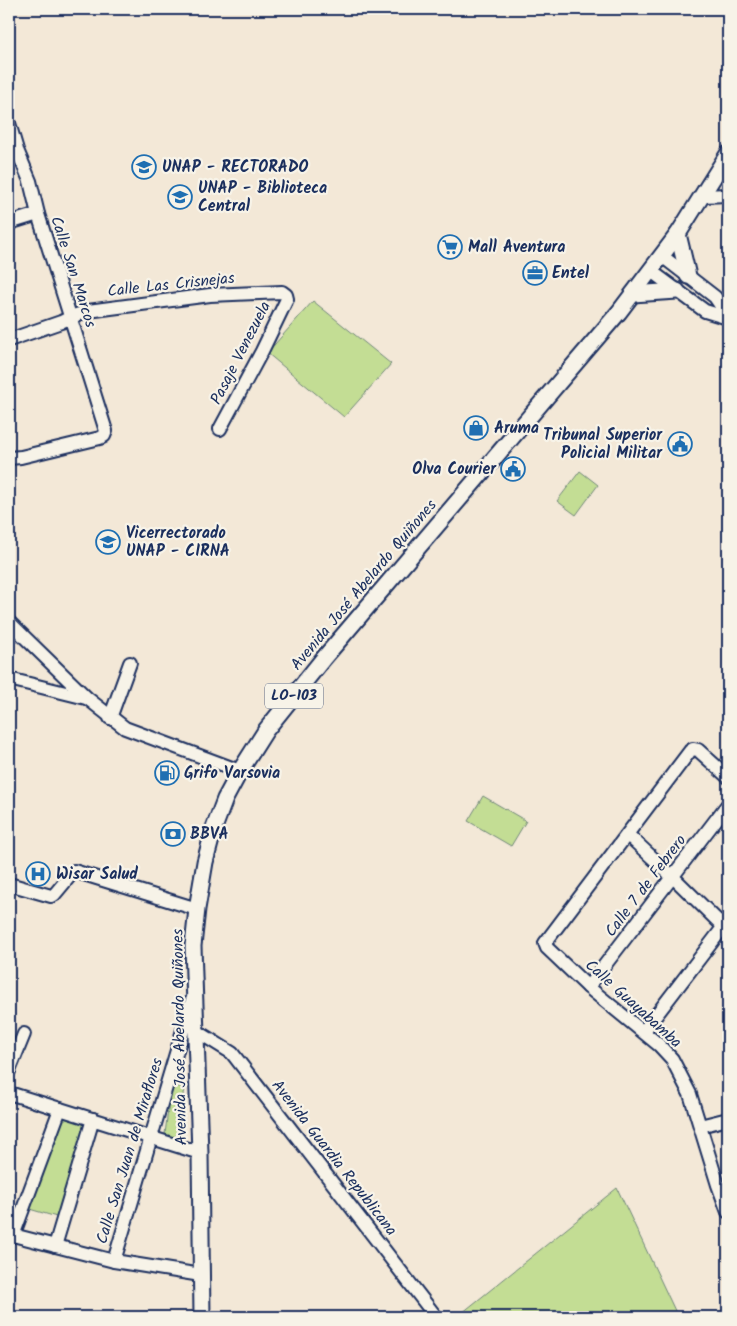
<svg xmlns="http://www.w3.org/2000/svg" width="737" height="1326" font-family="Kalam,sans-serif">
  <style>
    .green { fill: #c3dd94; stroke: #6f8679 }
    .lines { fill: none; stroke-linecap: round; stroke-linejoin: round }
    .minor-casing { stroke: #1b2f5e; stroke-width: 16 }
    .major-casing { stroke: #1b2f5e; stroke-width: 19 }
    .minor { stroke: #f7f3e8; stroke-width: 12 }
    .major { stroke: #f7f3e8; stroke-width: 15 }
    .labels { text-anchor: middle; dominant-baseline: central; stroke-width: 4.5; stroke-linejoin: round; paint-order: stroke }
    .shield { fill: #f7f3e8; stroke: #5d6a87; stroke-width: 1 }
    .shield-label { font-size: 15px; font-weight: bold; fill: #1b2f5e }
    .poi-label { font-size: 16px; font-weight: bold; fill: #1b2f5e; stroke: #f7f3e8; text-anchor: start }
    .street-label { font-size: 16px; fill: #1b2f5e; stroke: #f7f3e8 }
  </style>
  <rect width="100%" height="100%" fill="#f3e8d7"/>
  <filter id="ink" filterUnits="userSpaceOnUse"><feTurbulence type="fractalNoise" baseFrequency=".02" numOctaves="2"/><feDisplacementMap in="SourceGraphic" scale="10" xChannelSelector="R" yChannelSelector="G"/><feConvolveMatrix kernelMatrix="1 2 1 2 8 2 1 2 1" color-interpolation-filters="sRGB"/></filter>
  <g filter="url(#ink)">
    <g class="green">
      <polygon points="313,301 391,364 344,417 267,353"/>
      <polygon points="580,471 598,485 576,515 557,501"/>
      <polygon points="483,796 526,821 511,846 468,821"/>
      <polygon points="171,1086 184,1087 177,1139 165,1134"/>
      <polygon points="61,1112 92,1122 60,1218 26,1208"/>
      <polygon points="617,1188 678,1317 457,1317"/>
    </g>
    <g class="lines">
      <g class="minor-casing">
        <g id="minor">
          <polyline points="9,123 17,150 30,181 38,214 106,431 104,436 100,438 21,457 9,458"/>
          <polyline points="703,196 728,195"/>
          <polyline points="9,223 38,214"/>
          <polyline points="662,256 715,297 728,316"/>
          <polyline points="651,271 705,311 728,318"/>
          <polyline points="9,340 61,322 71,317 88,311 210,295 282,292 286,295 287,299 262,351 220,429"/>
          <polyline points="9,622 87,698 125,728 240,771"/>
          <polyline points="9,679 86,698"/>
          <polyline points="110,718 130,663"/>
          <polyline points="728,777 698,750 693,749 690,751 545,943 547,948 588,987 659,1045 672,1059 690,1094 718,1185 728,1212"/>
          <polyline points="628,835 673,877 728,931"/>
          <polyline points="9,884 51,896 54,895 74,871 197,909"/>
          <polyline points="588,987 728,804"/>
          <polyline points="195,1030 232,1053 436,1317"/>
          <polyline points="644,1031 728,921"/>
          <polyline points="9,1071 24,1034"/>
          <polyline points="9,1093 200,1153"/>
          <polyline points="700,1126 728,1119"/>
          <polyline points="9,1234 114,1261 201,1275"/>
          <polyline points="13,1236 60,1109"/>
          <polyline points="55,1246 93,1119"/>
          <polyline points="114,1261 192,1000"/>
        </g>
      </g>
      <g class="major-casing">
        <g id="major">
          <polyline points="678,234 688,276"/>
          <polyline points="633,294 677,291"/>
          <polyline points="202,1317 200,1153 193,946 197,909 205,862 214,828 225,799 240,771 266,730 323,659 619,312 678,234 728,154"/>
        </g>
      </g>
      <use href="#minor" class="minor"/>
      <use href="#major" class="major"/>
    </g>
  </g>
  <defs>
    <g id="university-ring" transform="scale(1.25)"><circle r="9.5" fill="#f7f3e8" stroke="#1f6fb2" stroke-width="1.5"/><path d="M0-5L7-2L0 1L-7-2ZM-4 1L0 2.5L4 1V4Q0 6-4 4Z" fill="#1f6fb2"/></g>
    <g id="supermarket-ring" transform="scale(1.25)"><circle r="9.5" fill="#f7f3e8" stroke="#1f6fb2" stroke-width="1.5"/><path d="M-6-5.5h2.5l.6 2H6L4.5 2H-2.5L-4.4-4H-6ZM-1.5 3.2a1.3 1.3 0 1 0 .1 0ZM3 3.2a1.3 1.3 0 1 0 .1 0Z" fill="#1f6fb2"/></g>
    <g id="office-ring" transform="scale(1.25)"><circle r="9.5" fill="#f7f3e8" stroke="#1f6fb2" stroke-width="1.5"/><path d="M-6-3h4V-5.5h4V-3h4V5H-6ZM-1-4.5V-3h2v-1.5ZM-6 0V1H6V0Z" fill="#1f6fb2"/></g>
    <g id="shop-ring" transform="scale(1.25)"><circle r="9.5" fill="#f7f3e8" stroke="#1f6fb2" stroke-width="1.5"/><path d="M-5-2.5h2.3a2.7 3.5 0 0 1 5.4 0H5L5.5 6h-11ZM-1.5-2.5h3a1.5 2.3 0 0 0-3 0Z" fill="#1f6fb2"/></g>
    <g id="civic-ring" transform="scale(1.25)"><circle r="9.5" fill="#f7f3e8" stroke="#1f6fb2" stroke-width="1.5"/><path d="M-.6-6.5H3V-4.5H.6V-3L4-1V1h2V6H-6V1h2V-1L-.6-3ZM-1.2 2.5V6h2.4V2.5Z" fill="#1f6fb2"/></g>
    <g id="fuel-ring" transform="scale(1.25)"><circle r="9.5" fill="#f7f3e8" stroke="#1f6fb2" stroke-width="1.5"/><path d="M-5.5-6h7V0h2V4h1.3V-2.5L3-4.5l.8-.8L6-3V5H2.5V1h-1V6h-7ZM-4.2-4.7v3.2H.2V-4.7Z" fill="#1f6fb2"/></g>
    <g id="bank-ring" transform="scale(1.25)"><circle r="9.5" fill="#f7f3e8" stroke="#1f6fb2" stroke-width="1.5"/><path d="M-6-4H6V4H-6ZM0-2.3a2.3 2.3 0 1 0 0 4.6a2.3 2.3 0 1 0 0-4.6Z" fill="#1f6fb2"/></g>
    <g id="hospital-ring" transform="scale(1.25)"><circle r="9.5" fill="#f7f3e8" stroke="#1f6fb2" stroke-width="1.5"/><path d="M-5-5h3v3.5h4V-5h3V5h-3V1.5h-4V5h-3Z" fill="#1f6fb2"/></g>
  </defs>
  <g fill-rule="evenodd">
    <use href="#university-ring" x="144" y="167"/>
    <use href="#university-ring" x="180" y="197"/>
    <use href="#supermarket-ring" x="450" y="247"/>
    <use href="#office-ring" x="535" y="273"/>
    <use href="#shop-ring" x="476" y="428"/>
    <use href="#civic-ring" x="680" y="444"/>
    <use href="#civic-ring" x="513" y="469"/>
    <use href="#university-ring" x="108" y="542"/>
    <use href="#fuel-ring" x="167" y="773"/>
    <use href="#bank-ring" x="173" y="834"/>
    <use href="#hospital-ring" x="38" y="874"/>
  </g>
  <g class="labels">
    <rect class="shield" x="265" y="683.5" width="58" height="25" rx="4"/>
    <g class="shield-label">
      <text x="294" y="696">LO-103</text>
    </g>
    <g class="poi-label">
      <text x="162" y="167">UNAP - RECTORADO</text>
      <text x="198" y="188">UNAP - Biblioteca<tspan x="198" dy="18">Central</tspan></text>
      <text x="468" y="247">Mall Aventura</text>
      <text x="552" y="273">Entel</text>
      <text x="494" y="428">Aruma</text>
      <text x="662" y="435" text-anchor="end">Tribunal Superior<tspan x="662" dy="18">Policial Militar</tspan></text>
      <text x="496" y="469" text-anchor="end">Olva Courier</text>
      <text x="126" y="533">Vicerrectorado<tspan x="126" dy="18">UNAP - CIRNA</tspan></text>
      <text x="184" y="773">Grifo Varsovia</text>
      <text x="190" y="834">BBVA</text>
      <text x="56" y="874">Wisar Salud</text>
    </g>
    <g class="street-label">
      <text transform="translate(73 272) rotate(72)">Calle San Marcos</text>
      <text transform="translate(171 285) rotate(-6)">Calle Las Crisnejas</text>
      <text transform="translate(241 353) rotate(-63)">Pasaje Venezuela</text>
      <text transform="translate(364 585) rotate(-50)">Avenida José Abelardo Quiñones</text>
      <text transform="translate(646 886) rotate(-53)">Calle 7 de Febrero</text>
      <text transform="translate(633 1004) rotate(42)">Calle Guayabamba</text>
      <text transform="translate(180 1037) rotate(-91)">Avenida José Abelardo Quiñones</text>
      <text transform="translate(130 1151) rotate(-73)">Calle San Juan de Miraflores</text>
      <text transform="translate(334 1158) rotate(52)">Avenida Guardia Republicana</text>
    </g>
  </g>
  <rect width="737" height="1326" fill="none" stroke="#f7f3e8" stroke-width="30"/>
  <rect x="15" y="15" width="707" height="1296" fill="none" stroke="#1b2f5e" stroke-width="2" filter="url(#ink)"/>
</svg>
